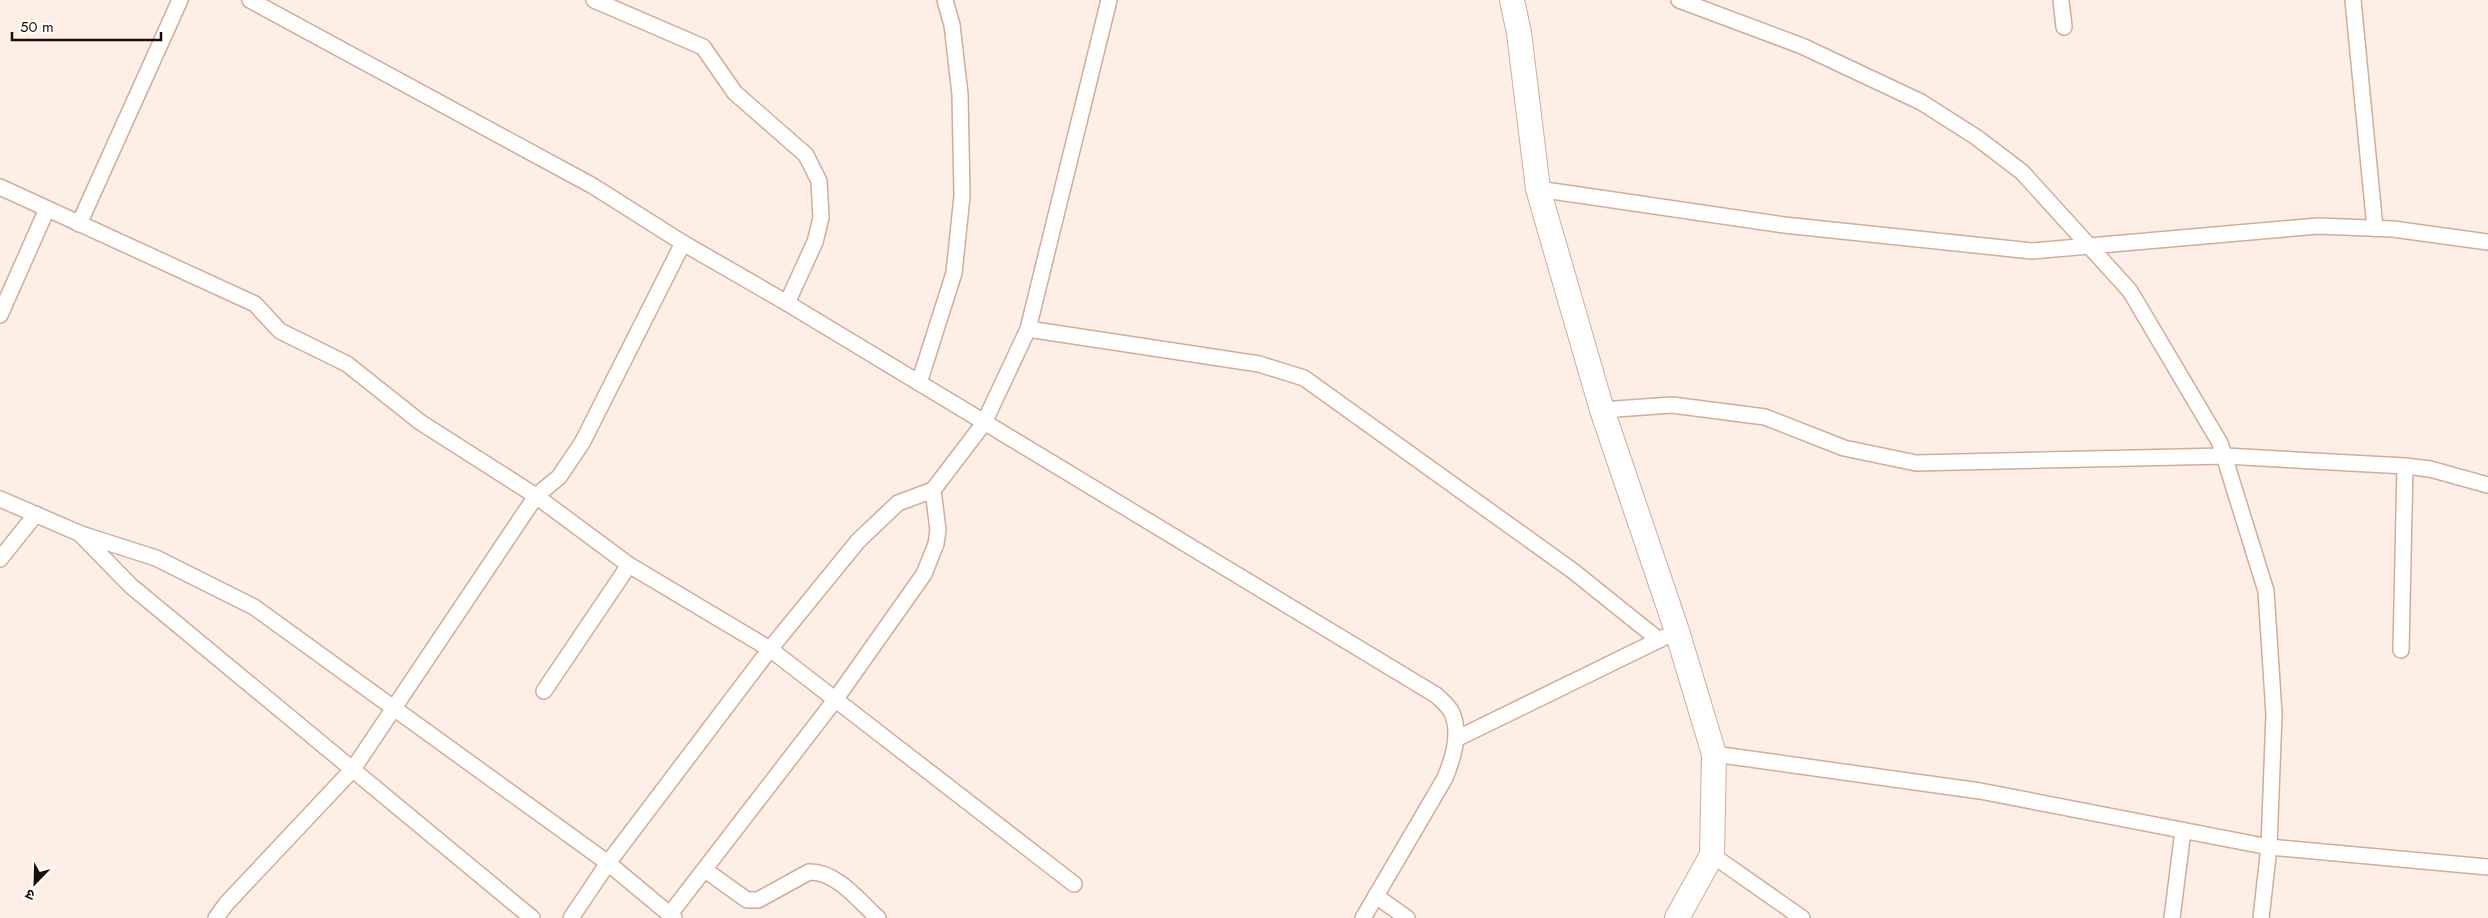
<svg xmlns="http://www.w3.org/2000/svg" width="2488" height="918" font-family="Jost,'Noto Sans Devanagari',sans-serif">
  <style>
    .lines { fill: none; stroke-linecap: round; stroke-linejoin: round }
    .street-casing { stroke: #d0ad99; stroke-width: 18 }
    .primary-casing { stroke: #d0ad99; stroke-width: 26 }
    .street { stroke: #fff; stroke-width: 15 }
    .primary { stroke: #fff; stroke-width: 24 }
  </style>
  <rect width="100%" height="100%" fill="#fdeee6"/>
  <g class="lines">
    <g class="street-casing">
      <g id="street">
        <path d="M250 0 593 186 683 243 787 303 1436 695C1441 700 1449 706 1452 713 1461 734 1453 758 1445 778L1363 918"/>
        <polyline points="594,0 703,47 735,93 806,155 819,181 821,218 815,242 787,303"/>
        <polyline points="1679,0 1802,46 1921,102 1976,137 2022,172 2130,291 2220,443 2266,591 2274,714 2269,847 2261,918"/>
        <polyline points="2061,0 2064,27"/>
        <polyline points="2353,0 2375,228"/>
        <polyline points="0,187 255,304 280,331 347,364 420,422 536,496 629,565 770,649 1074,884"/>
        <polyline points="1538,189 1784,225 2032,251 2318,226 2393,229 2488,242"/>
        <polyline points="79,224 180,0"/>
        <polyline points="0,315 47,209"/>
        <polyline points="1028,329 1259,364 1304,378 1573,571 1659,640"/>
        <polyline points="919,383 954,273 962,196 960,94 952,25 945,0"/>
        <polyline points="1602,410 1672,405 1765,417 1844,448 1916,463 2225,456 2405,466 2430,469 2488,485"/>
        <polyline points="0,499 81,534 156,558 254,607 608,863 674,918"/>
        <polyline points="82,536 131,586 532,918"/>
        <polyline points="0,559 36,514"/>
        <polyline points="2401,650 2405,466"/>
        <polyline points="544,691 629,565"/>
        <polyline points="1456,739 1667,636"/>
        <polyline points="1714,754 1980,791 2269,847 2488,867"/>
        <polyline points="1712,855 1802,918"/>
        <path d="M705 870 747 900H758L809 872C836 871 859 901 878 918"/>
        <polyline points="1376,896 1407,918"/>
        <polyline points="670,914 835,700 924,574 936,544 938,530 933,490 984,423 1028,329 1109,0"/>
        <polyline points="216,918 226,904 353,769 536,496 559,477 582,443 683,243"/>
        <polyline points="571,918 608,863 770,649 858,541 898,503 933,490"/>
        <polyline points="2172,918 2183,831"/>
      </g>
    </g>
    <g class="primary-casing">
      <polyline id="primary" points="1512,0 1519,33 1538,189 1602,410 1677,631 1714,754 1712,855 1677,918"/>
    </g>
    <use href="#street" class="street"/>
    <use href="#primary" class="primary"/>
  </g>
  <g transform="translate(35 883) rotate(203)" stroke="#ffffff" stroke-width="4" paint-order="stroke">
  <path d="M0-4L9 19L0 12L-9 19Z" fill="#1a0e07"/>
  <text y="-8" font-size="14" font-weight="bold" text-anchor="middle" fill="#1a0e07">उ</text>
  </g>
  <path d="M12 32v8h149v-8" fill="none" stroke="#1a0e07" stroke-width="2.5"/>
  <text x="20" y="32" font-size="15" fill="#1a0e07" stroke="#ffffff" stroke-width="4" paint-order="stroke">50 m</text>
</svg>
